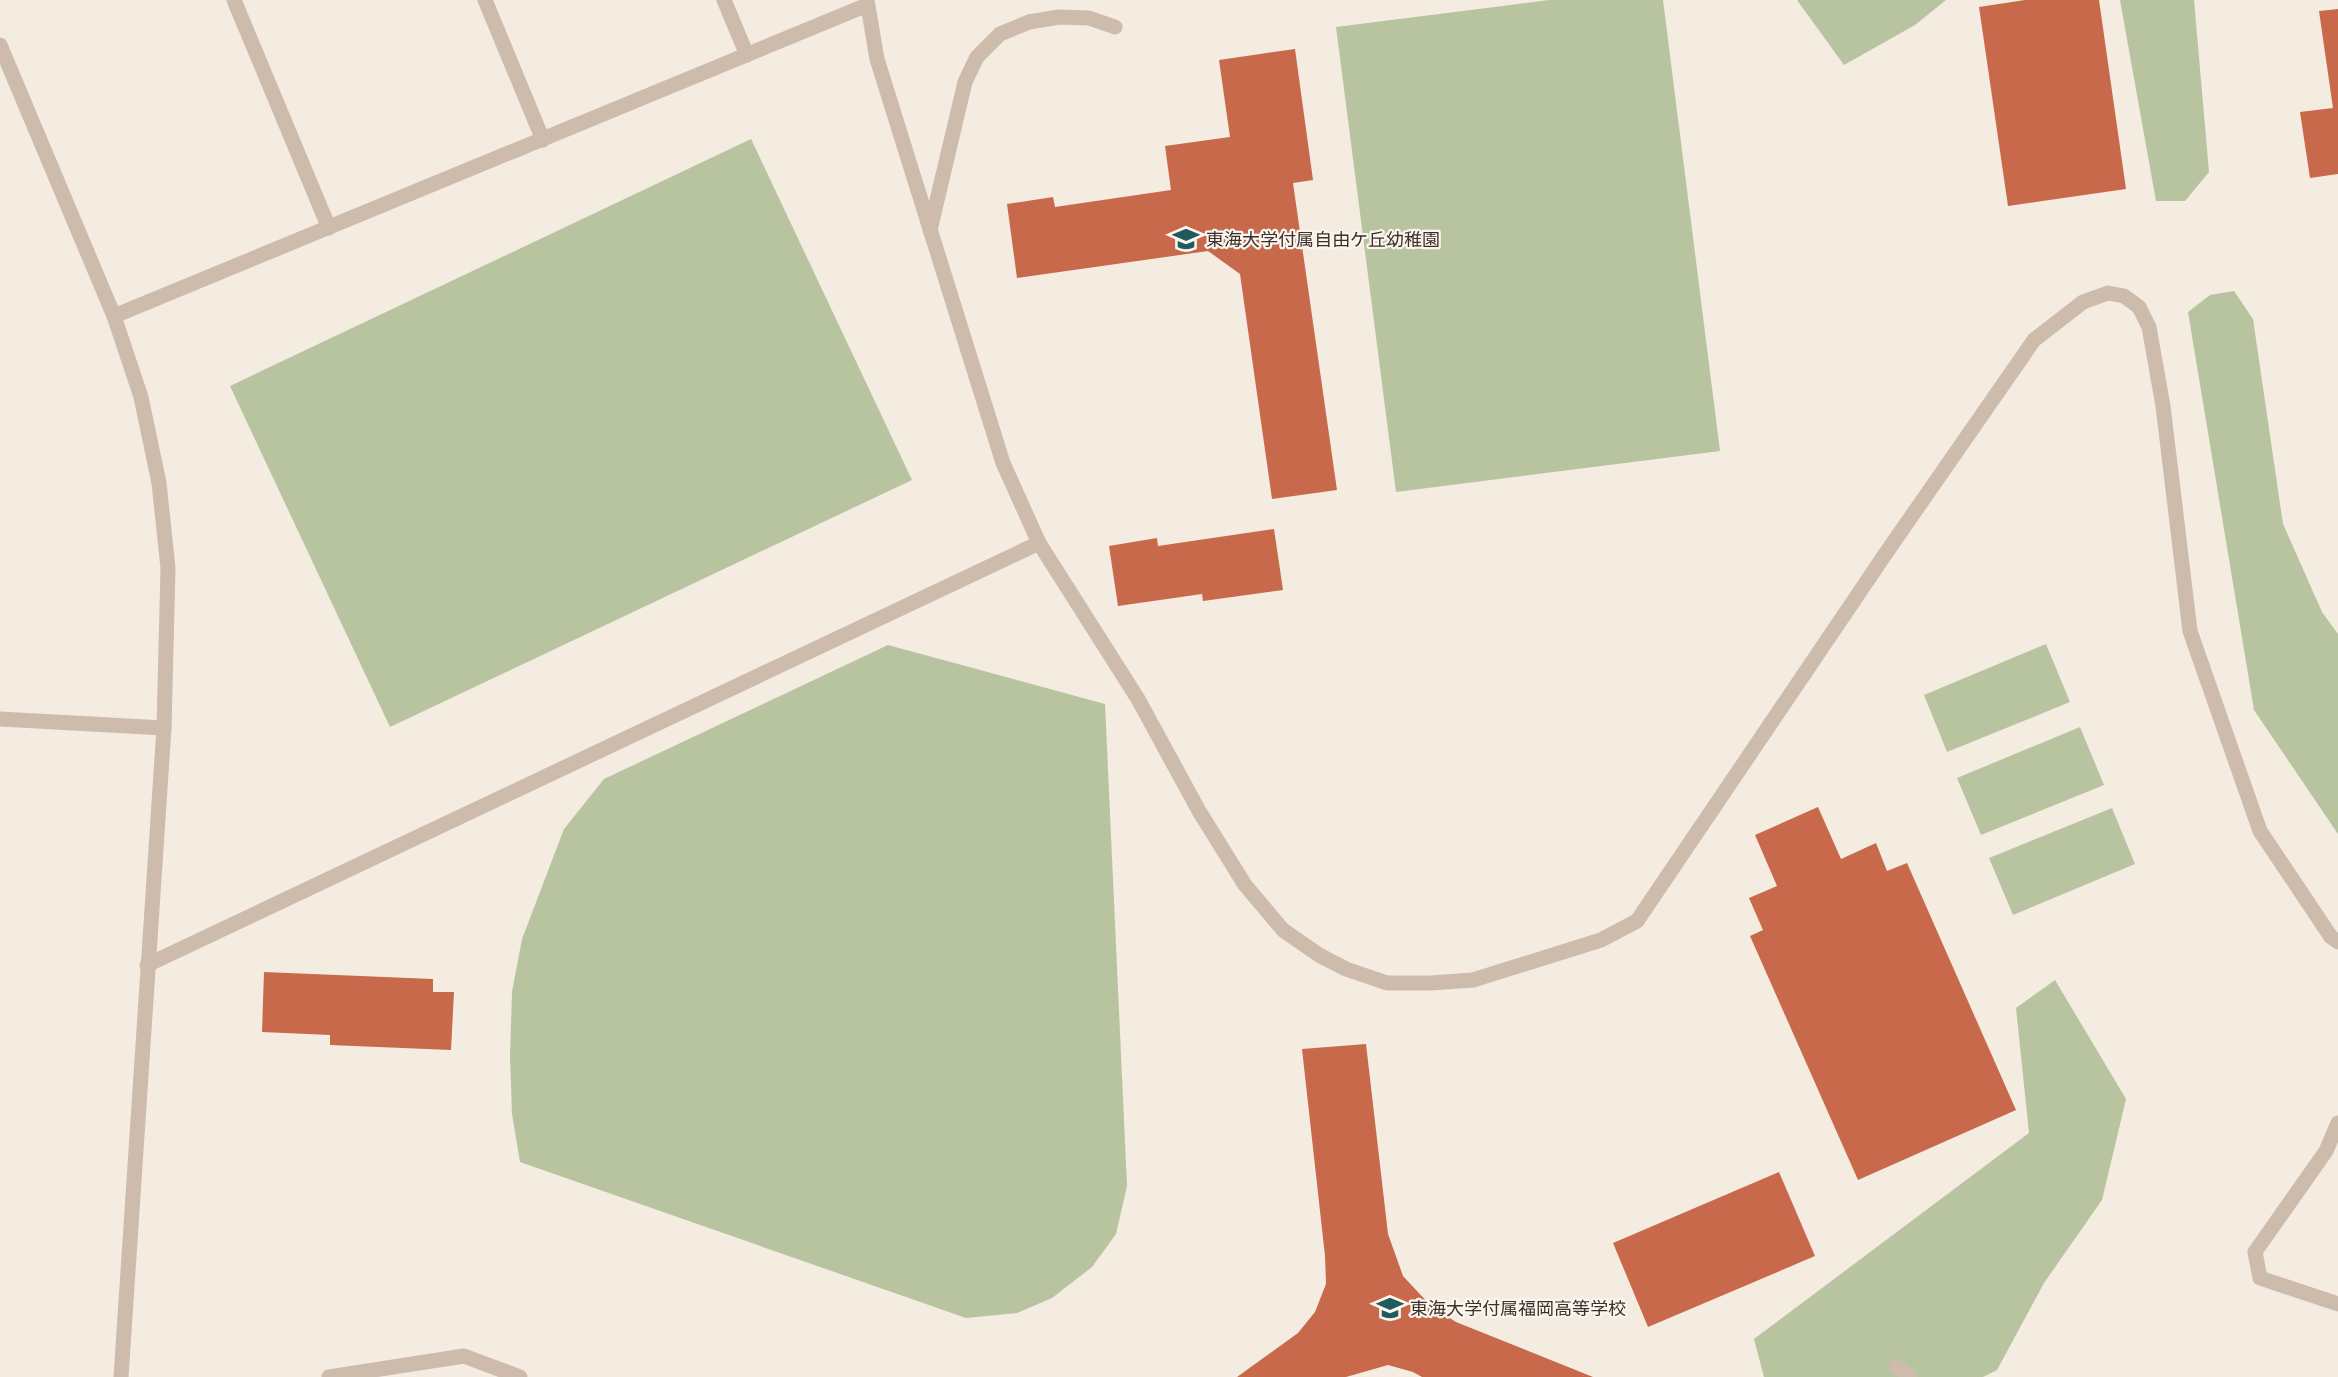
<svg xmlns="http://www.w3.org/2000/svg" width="2338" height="1377" font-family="Lato,'Noto Sans JP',sans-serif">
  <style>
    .green { fill: #b8c4a0 }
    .building { fill: #c8694b }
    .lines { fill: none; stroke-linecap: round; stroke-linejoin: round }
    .lane { stroke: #cdbbac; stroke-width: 15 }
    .street { stroke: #cdbbac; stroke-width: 15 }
    .labels { text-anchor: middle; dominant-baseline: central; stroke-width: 4.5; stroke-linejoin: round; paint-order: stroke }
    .poi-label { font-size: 18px; fill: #3b302b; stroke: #fbf5ee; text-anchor: start }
  </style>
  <rect width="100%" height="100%" fill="#f4ebe1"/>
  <g class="green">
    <polygon points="1549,0 1663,0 1720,451 1396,492 1336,27"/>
    <polygon points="1797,0 1946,0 1915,25 1844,65"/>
    <polygon points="2120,0 2194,0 2209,172 2185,201 2156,201"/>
    <polygon points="751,139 912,480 390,727 230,386"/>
    <polygon points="2234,291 2253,319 2283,524 2322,612 2338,634 2338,834 2254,710 2188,312 2210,295"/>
    <polygon points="2046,644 2070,702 1947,752 1924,695"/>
    <polygon points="888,645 1105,704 1127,1186 1116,1234 1092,1267 1052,1298 1017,1313 966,1318 520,1162 512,1114 510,1056 512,992 522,939 564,829 604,779"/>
    <polygon points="2080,727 2104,785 1981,835 1957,778"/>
    <polygon points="2112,808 2135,864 2013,915 1989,858"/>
    <polygon points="2055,980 2126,1099 2102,1200 2044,1283 1997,1370 1983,1377 1764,1377 1754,1339 2029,1133 2016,1008"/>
  </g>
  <g class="building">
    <polygon points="2025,0 2099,0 2126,189 2008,206 1979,7"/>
    <polygon points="2338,9 2338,174 2310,178 2300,112 2333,108 2319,11"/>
    <polygon points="1295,49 1313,180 1293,183 1337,490 1272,499 1240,274 1208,251 1017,278 1007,204 1053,197 1055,207 1171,190 1165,146 1230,137 1219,60"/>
    <polygon points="1274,529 1283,590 1203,601 1202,594 1118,606 1109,546 1157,538 1158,546"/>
    <polygon points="1818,807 1841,859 1876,843 1887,871 1907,863 2016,1110 1858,1180 1750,936 1763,930 1749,898 1777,886 1755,835"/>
    <polygon points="264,972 433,979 433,992 454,992 451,1050 330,1045 330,1035 262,1032"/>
    <polygon points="1366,1044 1388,1234 1403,1276 1432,1307 1456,1322 1593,1377 1422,1377 1413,1372 1388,1365 1346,1377 1237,1377 1298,1333 1315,1312 1326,1284 1325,1256 1302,1049"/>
    <polygon points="1779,1172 1815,1256 1648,1327 1613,1243"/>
  </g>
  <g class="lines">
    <g class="lane">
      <polyline points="930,230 965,82 977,57 1000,34 1029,22 1059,17 1089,18 1115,27"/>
      <polyline points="147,965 1039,543"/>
    </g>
    <g class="street">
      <polyline points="234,0 329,228"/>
      <polyline points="485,0 543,140"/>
      <polyline points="724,0 747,55"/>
      <polyline points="867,0 877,59 1003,463 1039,543 1138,699 1199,811 1245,885 1283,930 1319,955 1346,969 1387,983 1431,983 1473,980 1601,940 1637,921 1886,553 2034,340 2083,302 2108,293 2124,296 2139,307 2149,327 2163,406 2190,631 2260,831 2331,937 2338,942"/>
      <polyline points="0,45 114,316 141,397 159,483 168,568 164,728 121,1377"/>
      <polyline points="114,316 867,5"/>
      <polyline points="0,719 164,728"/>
      <polyline points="2338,1123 2326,1151 2255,1252 2260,1278 2338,1304"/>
      <polyline points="1896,1366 1910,1377"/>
      <polyline points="329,1377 464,1356 520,1377"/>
    </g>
  </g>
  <defs>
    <g id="school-bare" transform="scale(2.07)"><path d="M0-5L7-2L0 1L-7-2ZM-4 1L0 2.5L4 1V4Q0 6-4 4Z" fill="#1f5a5e" stroke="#fbf5ee" stroke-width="2.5" paint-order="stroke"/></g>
  </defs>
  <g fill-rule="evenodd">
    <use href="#school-bare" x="1186" y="239"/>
    <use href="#school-bare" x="1390" y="1308"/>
  </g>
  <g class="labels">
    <g class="poi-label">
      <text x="1206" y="239">東海大学付属自由ケ丘幼稚園</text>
      <text x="1410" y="1308">東海大学付属福岡高等学校</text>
    </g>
  </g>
</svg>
